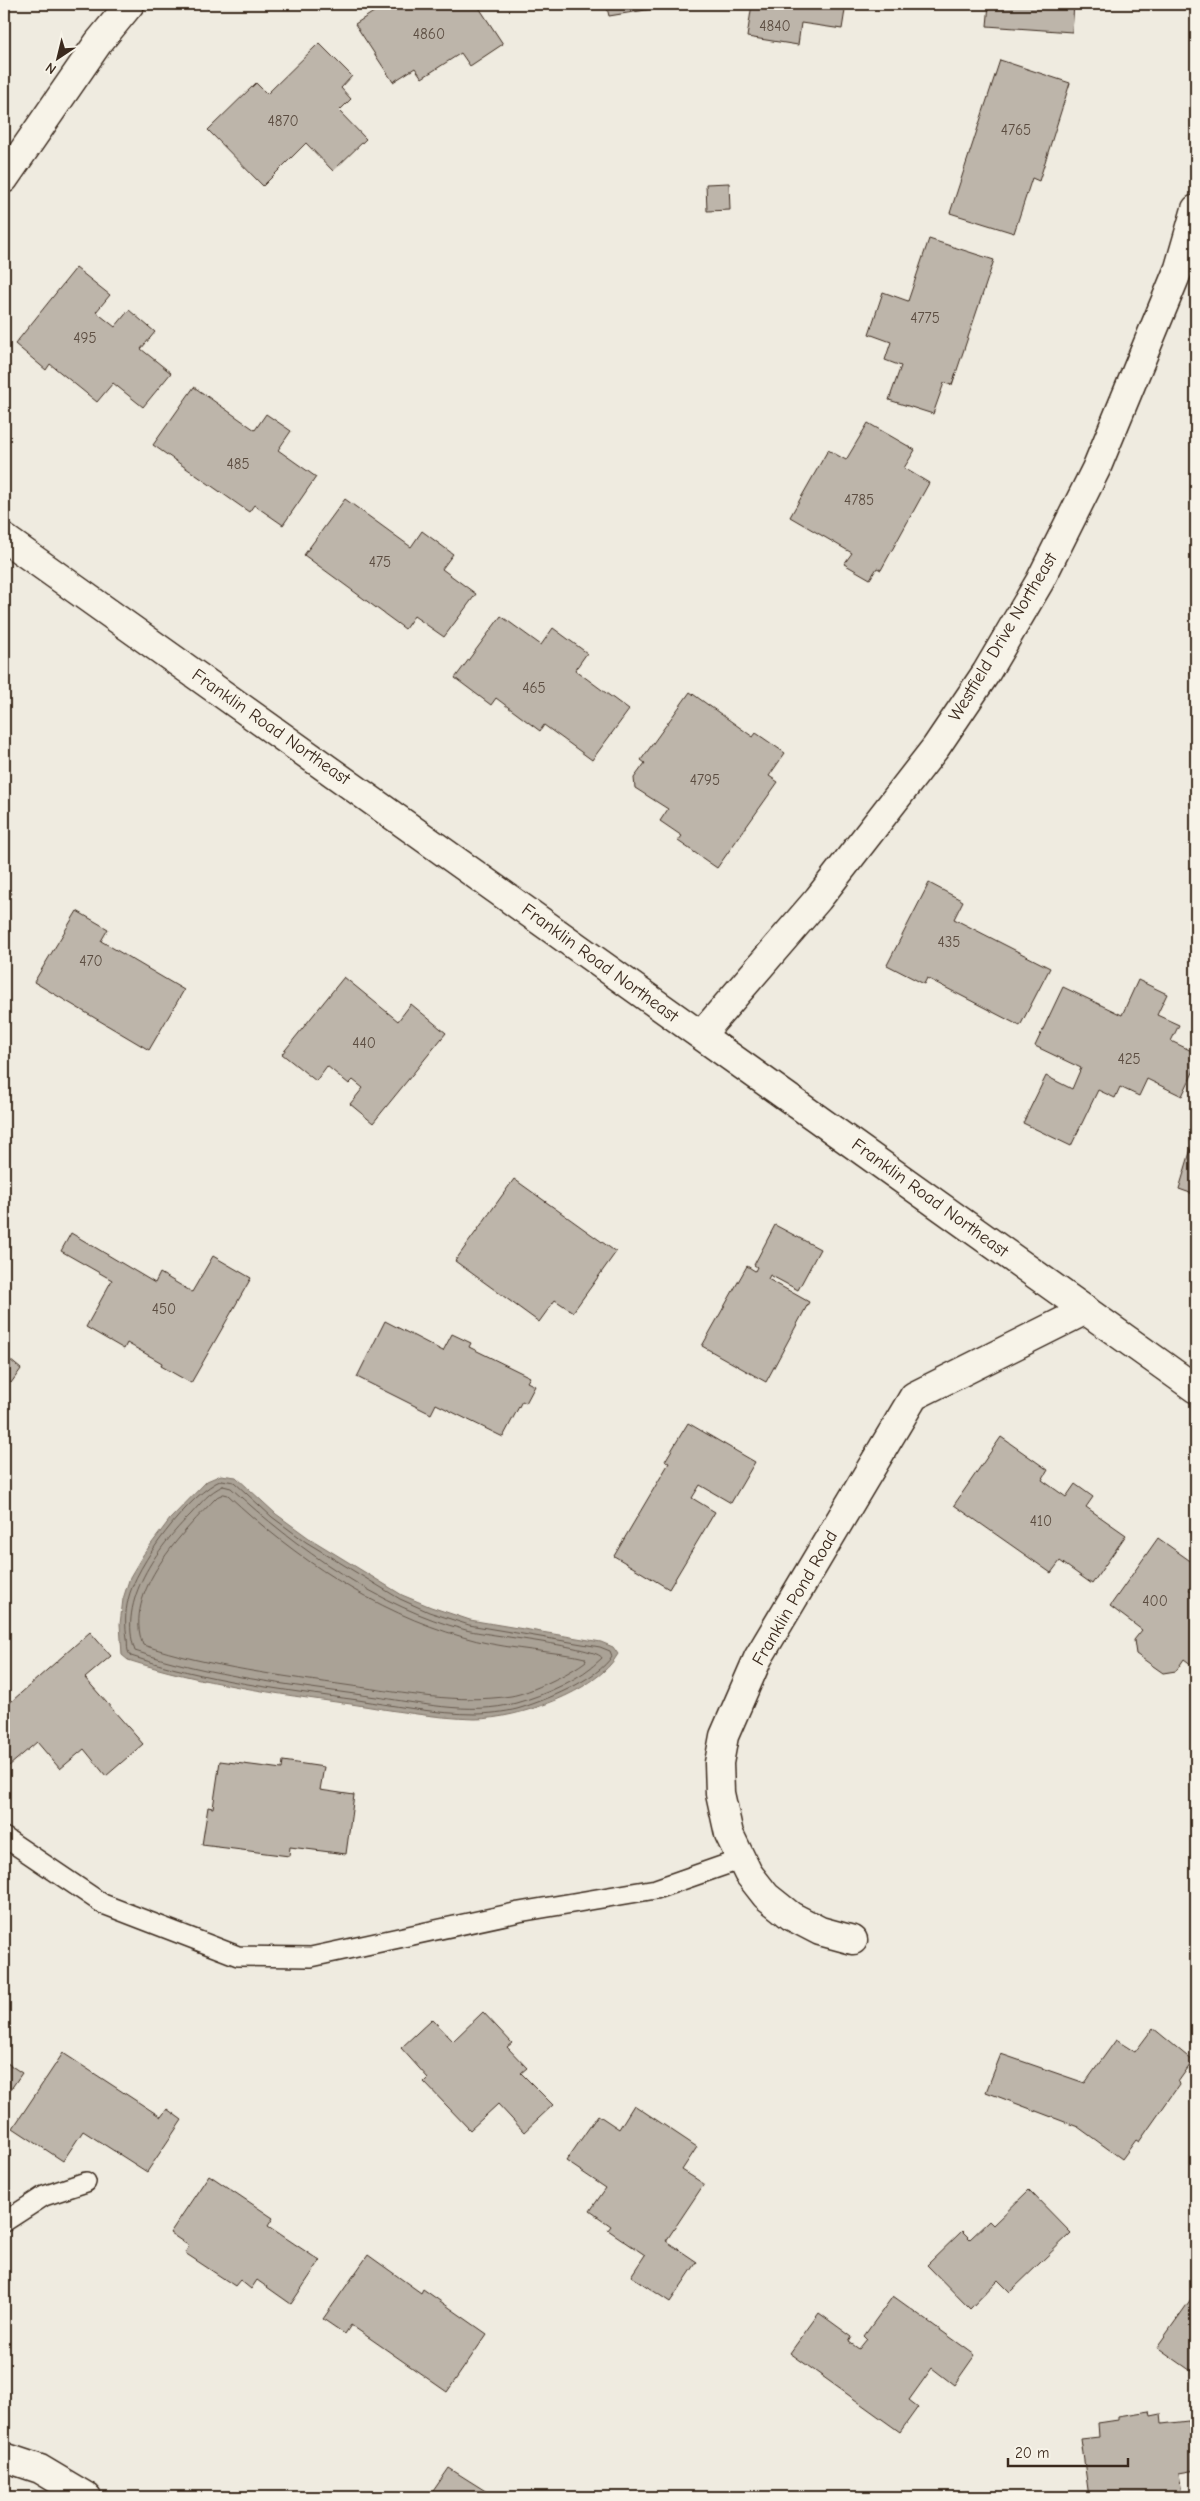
<svg xmlns="http://www.w3.org/2000/svg" width="1200" height="2501" font-family="'Comic Neue',sans-serif">
  <style>
    .water { fill: #aaa296; stroke: #7e7266 }
    .lines { fill: none; stroke-linecap: round; stroke-linejoin: round }
    .shore { stroke: #675a4e; stroke-width: 1 }
    .building { fill: #bdb5aa; stroke: #3b2a1e }
    .lane-casing { stroke: #3b2a1e; stroke-width: 22 }
    .street-casing { stroke: #3b2a1e; stroke-width: 31 }
    .secondary-casing { stroke: #3b2a1e; stroke-width: 31 }
    .lane { stroke: #f7f3e8; stroke-width: 19 }
    .street { stroke: #f7f3e8; stroke-width: 28 }
    .secondary { stroke: #f7f3e8; stroke-width: 28 }
    .labels { text-anchor: middle; dominant-baseline: central; stroke-width: 4; stroke-linejoin: round; paint-order: stroke }
    .number-label { font-size: 15px; fill: #5c4d41 }
    .street-label { font-size: 18px; fill: #3b2a1e; stroke: #f7f3e8 }
  </style>
  <rect width="100%" height="100%" fill="#efebe0"/>
  <filter id="ink" filterUnits="userSpaceOnUse"><feTurbulence type="fractalNoise" baseFrequency=".02" numOctaves="2"/><feDisplacementMap in="SourceGraphic" scale="10" xChannelSelector="R" yChannelSelector="G"/><feConvolveMatrix kernelMatrix="1 2 1 2 8 2 1 2 1" color-interpolation-filters="sRGB"/></filter>
  <g filter="url(#ink)">
    <path class="water" d="M221 1475 236 1477 276 1514 309 1538 402 1595 431 1607 470 1620 601 1642 613 1647 618 1654C597 1692 517 1719 475 1719 433 1718 391 1710 351 1704 276 1694 200 1683 128 1660L122 1655 120 1624 123 1599 130 1577 143 1555 170 1519 207 1481Z"/>
    <g class="lines">
      <g class="shore">
        <path d="M222 1480 234 1482 272 1517 306 1542 400 1599 429 1612 469 1625 600 1647 610 1651 612 1656C599 1679 542 1702 517 1709 505 1712 488 1714 475 1714 437 1714 397 1706 358 1700 282 1690 204 1680 131 1656 126 1651 128 1645 127 1638 125 1625 125 1613 128 1600 135 1566 190 1492 222 1480Z"/>
        <path d="M223 1486 231 1488C296 1548 380 1608 466 1630 485 1635 599 1647 602 1658 581 1679 545 1695 516 1703 470 1716 415 1702 369 1696 291 1685 210 1676 135 1651 117 1601 158 1547 191 1514 201 1503 209 1492 223 1486Z"/>
        <path d="M224 1494 228 1495C294 1557 375 1612 463 1637 499 1648 539 1650 576 1656L585 1658 586 1661C571 1673 530 1693 511 1696 458 1704 404 1693 352 1686 282 1676 210 1667 143 1645 122 1592 184 1531 217 1497Z"/>
      </g>
    </g>
    <g class="building">
      <polygon points="396,4 482,4 478,6 503,44 470,66 461,53 422,78 415,68 393,82 355,24 383,6 386,10"/>
      <polygon points="606,4 657,4 658,8 609,16"/>
      <polygon points="752,4 846,4 842,29 801,23 798,45 747,37"/>
      <polygon points="989,4 1074,4 1072,32 987,26"/>
      <polygon points="319,43 352,76 341,88 351,99 339,111 366,139 333,171 306,143 263,186 208,130 256,83 267,94"/>
      <polygon points="1000,60 1070,83 1039,181 1032,178 1014,233 950,213"/>
      <polygon points="729,183 730,210 707,211 706,184"/>
      <polygon points="929,239 994,260 952,385 944,383 933,414 889,400 901,366 885,360 891,342 869,334 883,292 908,301"/>
      <polygon points="76,268 110,295 96,312 115,327 129,310 155,332 141,349 171,373 143,407 113,383 97,402 50,364 46,370 15,344"/>
      <polygon points="194,387 255,430 266,414 291,431 278,450 316,477 283,525 254,505 249,512 153,445"/>
      <polygon points="868,423 915,450 904,468 929,483 881,570 877,568 870,579 844,564 852,553 790,517 828,450 846,460"/>
      <polygon points="345,499 411,547 422,531 453,554 442,569 476,594 444,637 414,616 405,629 304,555"/>
      <polygon points="501,616 541,645 553,628 587,653 575,670 629,710 592,760 544,725 540,731 496,698 491,705 455,678"/>
      <polygon points="690,692 753,737 756,733 785,753 769,776 778,782 717,868 678,841 682,836 660,821 668,809 635,788 634,778 645,763 641,760"/>
      <polygon points="929,883 963,901 954,919 1050,968 1020,1026 927,978 924,984 887,965"/>
      <polygon points="4,887 12,893 4,905"/>
      <polygon points="77,911 108,929 101,941 184,990 149,1050 34,982"/>
      <polygon points="344,977 398,1021 411,1004 446,1033 373,1123 350,1104 363,1088 353,1080 349,1084 327,1066 316,1081 282,1054"/>
      <polygon points="1138,980 1167,994 1157,1015 1179,1025 1171,1041 1196,1053 1196,1066 1182,1096 1147,1079 1139,1096 1120,1087 1115,1098 1098,1090 1071,1146 1023,1123 1046,1076 1072,1089 1081,1068 1035,1046 1063,987 1122,1015"/>
      <polygon points="1196,1132 1196,1195 1179,1189"/>
      <polygon points="514,1179 616,1252 573,1312 555,1300 539,1322 455,1261"/>
      <polygon points="775,1225 820,1249 798,1290 770,1275 768,1279 809,1302 766,1382 702,1346 747,1266 755,1271 757,1267 754,1265"/>
      <polygon points="71,1233 155,1283 160,1273 192,1292 213,1256 251,1278 191,1383 161,1366 162,1363 127,1343 124,1349 86,1327 112,1280 61,1251"/>
      <polygon points="385,1321 443,1351 452,1334 471,1343 469,1347 530,1377 527,1382 535,1386 526,1403 522,1401 503,1437 436,1404 431,1414 357,1377"/>
      <polygon points="4,1355 21,1369 11,1383 4,1377"/>
      <polygon points="688,1423 755,1462 731,1503 700,1485 692,1498 715,1512 669,1589 614,1556 669,1463 665,1461"/>
      <polygon points="1001,1437 1048,1470 1042,1480 1066,1497 1075,1484 1093,1497 1086,1507 1126,1535 1092,1584 1060,1561 1051,1573 954,1505"/>
      <polygon points="1158,1538 1196,1565 1196,1581 1189,1590 1196,1595 1196,1668 1184,1659 1176,1671 1163,1673 1136,1654 1134,1640 1142,1630 1110,1606"/>
      <polygon points="90,1632 111,1656 85,1678 143,1744 106,1776 84,1749 60,1769 37,1742 9,1766 4,1760 4,1708"/>
      <polygon points="220,1761 282,1769 283,1761 324,1767 320,1790 354,1795 346,1854 290,1847 289,1856 202,1845 208,1807 213,1808"/>
      <polygon points="483,2012 512,2043 507,2047 527,2068 521,2073 553,2105 524,2132 498,2104 470,2130 424,2082 428,2078 401,2048 432,2019 453,2041"/>
      <polygon points="1153,2028 1193,2061 1178,2082 1179,2085 1139,2142 1136,2140 1122,2159 1078,2127 986,2092 1001,2054 1085,2083 1116,2040 1135,2052"/>
      <polygon points="63,2053 161,2117 167,2109 182,2120 147,2172 83,2131 63,2161 13,2128"/>
      <polygon points="4,2061 22,2073 4,2099"/>
      <polygon points="634,2105 697,2147 682,2170 704,2184 666,2241 697,2262 670,2302 631,2276 645,2255 608,2230 611,2226 590,2211 606,2188 566,2161 598,2115 619,2129"/>
      <polygon points="209,2175 273,2218 268,2226 320,2261 291,2304 257,2280 251,2289 240,2280 235,2286 185,2253 189,2246 170,2233"/>
      <polygon points="1029,2190 1071,2233 1010,2292 998,2280 970,2309 927,2265 962,2231 970,2239 989,2221 993,2225"/>
      <polygon points="368,2255 421,2293 423,2289 487,2334 447,2392 351,2325 345,2334 323,2319"/>
      <polygon points="1196,2292 1196,2370 1194,2373 1157,2347"/>
      <polygon points="893,2296 975,2355 954,2385 932,2368 909,2400 918,2407 900,2432 790,2353 819,2313 852,2337 849,2342 859,2349 867,2339 864,2336"/>
      <polygon points="1150,2411 1151,2416 1161,2414 1162,2424 1188,2421 1196,2470 1179,2473 1182,2494 1196,2492 1196,2497 1089,2497 1081,2439 1099,2437 1098,2423 1118,2420 1118,2416"/>
      <polygon points="449,2468 495,2497 429,2497"/>
    </g>
    <g class="lines">
      <g class="lane-casing">
        <g id="lane">
          <polyline points="4,1837 103,1904 238,1956 311,1957 519,1912 656,1889 742,1859"/>
          <polyline points="4,2222 44,2196 86,2182"/>
        </g>
      </g>
      <g class="street-casing">
        <g id="street">
          <polyline points="4,179 98,43 130,4"/>
          <polyline points="701,1035 818,899 936,747 986,673 1040,581 1096,469 1179,268 1196,209"/>
          <polyline points="853,1940 820,1931 791,1916 766,1896 748,1873 729,1834 720,1793 719,1763 724,1736 758,1658 914,1396 1086,1310"/>
          <polyline points="4,2457 40,2469 87,2497"/>
        </g>
      </g>
      <g class="secondary-casing">
        <polyline id="secondary" points="4,538 1196,1389"/>
      </g>
      <use href="#lane" class="lane"/>
      <use href="#street" class="street"/>
      <use href="#secondary" class="secondary"/>
    </g>
  </g>
  <g class="labels">
    <g class="number-label">
      <text x="775" y="26">4840</text>
      <text x="429" y="34">4860</text>
      <text x="283" y="121">4870</text>
      <text x="1016" y="130">4765</text>
      <text x="925" y="318">4775</text>
      <text x="85" y="338">495</text>
      <text x="238" y="464">485</text>
      <text x="859" y="500">4785</text>
      <text x="380" y="562">475</text>
      <text x="534" y="688">465</text>
      <text x="705" y="780">4795</text>
      <text x="949" y="942">435</text>
      <text x="91" y="961">470</text>
      <text x="364" y="1043">440</text>
      <text x="1129" y="1059">425</text>
      <text x="164" y="1309">450</text>
      <text x="1041" y="1521">410</text>
      <text x="1155" y="1601">400</text>
    </g>
    <g class="street-label">
      <text transform="translate(1003 637) rotate(-59)">Westfield Drive Northeast</text>
      <text transform="translate(271 727) rotate(35)">Franklin Road Northeast</text>
      <text transform="translate(600 963) rotate(36)">Franklin Road Northeast</text>
      <text transform="translate(930 1198) rotate(36)">Franklin Road Northeast</text>
      <text transform="translate(795 1598) rotate(-60)">Franklin Pond Road</text>
    </g>
  </g>
  <rect width="1200" height="2501" fill="none" stroke="#f7f3e8" stroke-width="20"/>
  <rect x="10" y="10" width="1180" height="2481" fill="none" stroke="#3b2a1e" stroke-width="2" filter="url(#ink)"/>
  <g transform="translate(58 58) rotate(215)" stroke="#f7f3e8" stroke-width="4" paint-order="stroke">
  <path d="M0-4L9 19L0 12L-9 19Z" fill="#3b2a1e"/>
  <text y="-8" font-size="14" font-weight="bold" text-anchor="middle" fill="#3b2a1e">N</text>
  </g>
  <path d="M1008 2458v8h120v-8" fill="none" stroke="#3b2a1e" stroke-width="2.5"/>
  <text x="1015" y="2458" font-size="15" fill="#3b2a1e" stroke="#f7f3e8" stroke-width="4" paint-order="stroke">20 m</text>
</svg>
